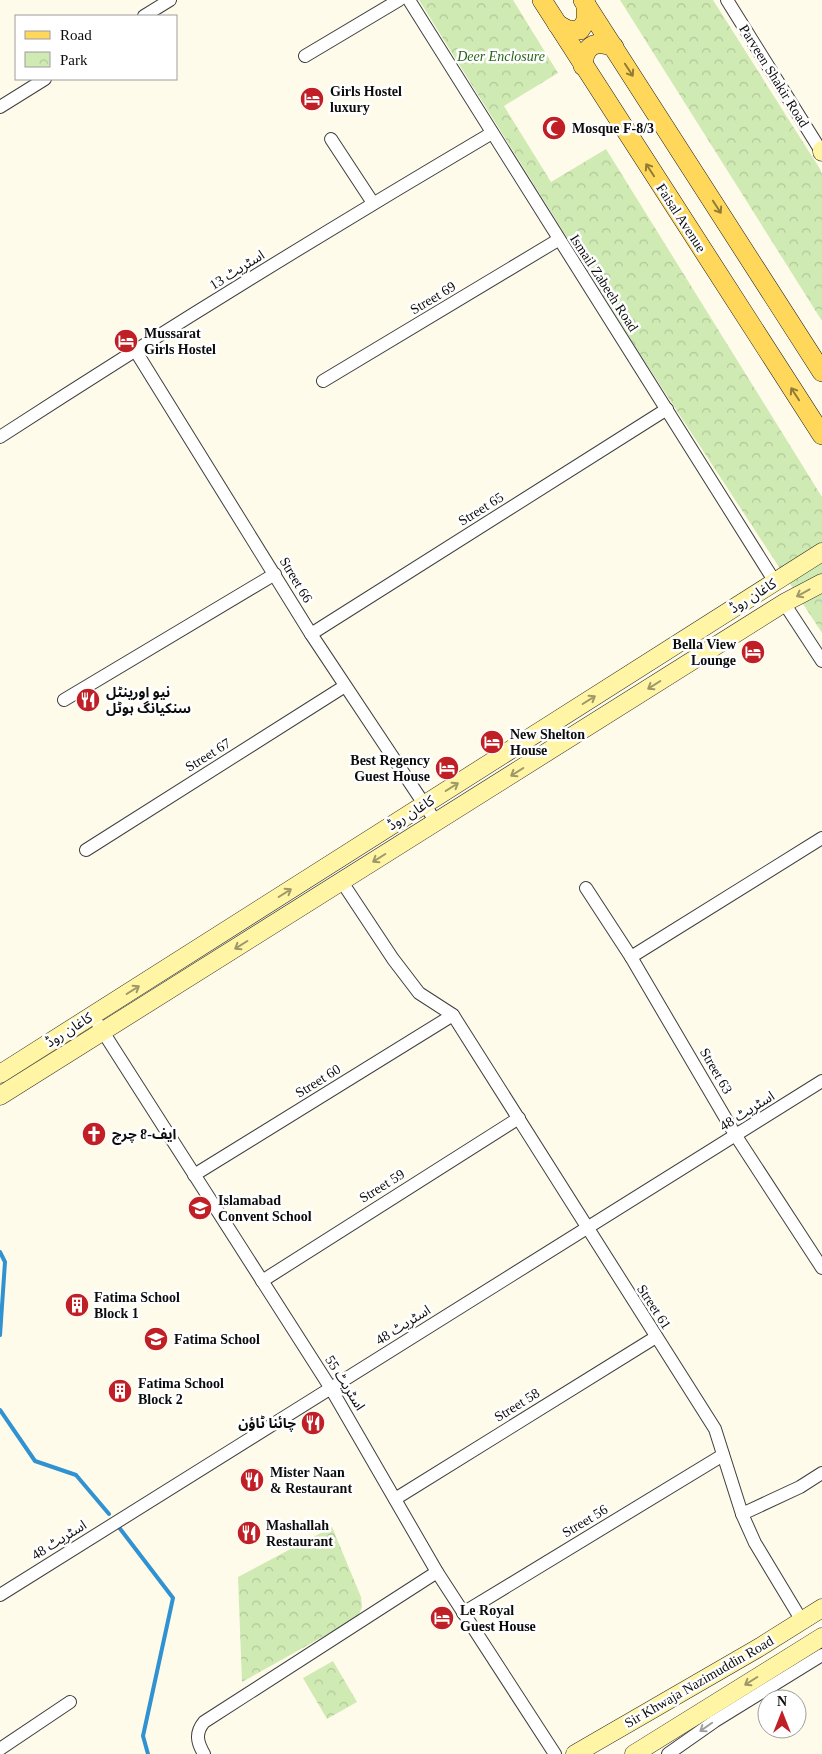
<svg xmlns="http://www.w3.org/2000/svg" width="822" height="1754" font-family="'Times New Roman','Noto Sans Arabic',serif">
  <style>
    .park { fill: url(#park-crowns) }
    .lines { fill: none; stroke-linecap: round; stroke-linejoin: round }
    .stream { stroke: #3192d2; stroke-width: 4 }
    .street-casing { stroke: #3f3f3f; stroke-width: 14 }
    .secondary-casing { stroke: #2e2e2e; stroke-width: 19 }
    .primary-casing { stroke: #1d1d1d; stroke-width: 20 }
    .street { stroke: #fff; stroke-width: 12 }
    .secondary { stroke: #fff5a5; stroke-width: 18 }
    .primary { stroke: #fed75b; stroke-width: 19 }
    .oneway { stroke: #917c37 }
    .oneway2 { stroke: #9e9868 }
    .oneway3 { stroke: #9e9e9e }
    .labels { text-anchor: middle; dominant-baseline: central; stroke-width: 5; stroke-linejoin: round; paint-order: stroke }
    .park-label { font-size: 14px; font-style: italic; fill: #29651a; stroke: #fff }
    .street-label { font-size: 14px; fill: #0c0c0c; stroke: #fff }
    .poi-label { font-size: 14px; font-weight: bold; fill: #0c0c0c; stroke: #fff; text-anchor: start }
  </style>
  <defs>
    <pattern id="park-crowns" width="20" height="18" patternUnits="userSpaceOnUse" patternTransform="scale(1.25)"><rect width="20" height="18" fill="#cfeab3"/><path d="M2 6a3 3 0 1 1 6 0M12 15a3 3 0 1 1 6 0" fill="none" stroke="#b1c899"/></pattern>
  </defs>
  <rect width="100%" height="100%" fill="#fffbea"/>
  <g class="park">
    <polygon points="419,0 513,0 558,73 504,106 551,182 606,149 822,497 822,633 636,348"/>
    <polygon points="620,0 713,0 820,169 822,174 822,321"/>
    <polygon points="332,1527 361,1597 362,1607 358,1617 242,1682 238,1577"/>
    <polygon points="333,1661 357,1702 327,1719 303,1678"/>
  </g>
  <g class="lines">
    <g class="stream">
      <polyline points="0,1252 5,1262 0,1335"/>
      <polyline points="0,1410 35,1461 76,1475 109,1514"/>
      <polyline points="118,1526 173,1598 143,1736 148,1754"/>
    </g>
    <g class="street-casing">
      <g id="street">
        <polyline points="409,0 775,582"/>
        <polyline points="727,0 821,151"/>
        <polyline points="144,16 170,0"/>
        <polyline points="305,56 399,0"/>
        <polyline points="0,107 45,79"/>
        <polyline points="331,139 373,203"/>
        <polyline points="135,350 311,634 436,822"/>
        <polyline points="323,381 558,240"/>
        <path d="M0 437C162 332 326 231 492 133"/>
        <polyline points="784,603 822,661"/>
        <polyline points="311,634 667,409"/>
        <polyline points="64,700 275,574"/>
        <polyline points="86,850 345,686"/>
        <polyline points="342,882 393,959 419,993 453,1015"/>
        <polyline points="586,888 631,957 736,1136 822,1268"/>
        <polyline points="631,957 822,838"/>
        <polyline points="98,1024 330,1387 437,1572 555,1754"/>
        <polyline points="194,1175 453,1015 715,1429 742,1514 755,1543 802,1621"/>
        <polyline points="262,1281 519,1118"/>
        <polyline points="395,1499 656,1337"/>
        <polyline points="742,1514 800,1487 822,1473"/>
        <polyline points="0,1595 822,1081"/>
        <polyline points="463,1613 723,1455"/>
        <polyline points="0,1749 70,1702"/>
        <path d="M204 1754C197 1742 195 1733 204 1722L437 1572"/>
        <polyline points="668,1754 715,1721 822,1655"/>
      </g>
    </g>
    <g class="secondary-casing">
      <g id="secondary">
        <polyline points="822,150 822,152"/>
        <polyline points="0,1074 822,552"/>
        <polyline points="0,1096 784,603 822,583"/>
        <polyline points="575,1754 760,1647 822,1608"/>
        <polyline points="634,1754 822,1637"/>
      </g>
    </g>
    <g class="primary-casing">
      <g id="primary">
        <polyline points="542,0 822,435"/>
        <polyline points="583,0 822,372"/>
        <polyline points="557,24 568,30 580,30 586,21 586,4"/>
        <path d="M583 66C584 46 595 39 614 47"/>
      </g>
    </g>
    <use href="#street" class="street"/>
    <use href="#secondary" class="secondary"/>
    <use href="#primary" class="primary"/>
  </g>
  <defs><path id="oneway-shaft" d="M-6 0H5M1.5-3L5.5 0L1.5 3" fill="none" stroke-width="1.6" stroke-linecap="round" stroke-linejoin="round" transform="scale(1.25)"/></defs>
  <g class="oneway">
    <use href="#oneway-shaft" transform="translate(629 70) rotate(57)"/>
    <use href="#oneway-shaft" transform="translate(650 170) rotate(-123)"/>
    <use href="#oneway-shaft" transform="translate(717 207) rotate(57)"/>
    <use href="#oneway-shaft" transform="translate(795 394) rotate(-123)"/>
  </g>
  <g class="oneway2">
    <use href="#oneway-shaft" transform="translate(803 593) rotate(151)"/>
    <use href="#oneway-shaft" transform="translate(654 685) rotate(148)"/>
    <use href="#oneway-shaft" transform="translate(589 700) rotate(-32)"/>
    <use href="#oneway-shaft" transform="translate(517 772) rotate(148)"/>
    <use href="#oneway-shaft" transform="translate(452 787) rotate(-32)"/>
    <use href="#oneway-shaft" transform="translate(379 858) rotate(148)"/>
    <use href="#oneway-shaft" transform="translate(285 893) rotate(-32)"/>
    <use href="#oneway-shaft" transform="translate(241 945) rotate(148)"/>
    <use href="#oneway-shaft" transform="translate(133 990) rotate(-32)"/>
    <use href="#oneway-shaft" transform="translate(751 1681) rotate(148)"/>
  </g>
  <use class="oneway3" href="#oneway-shaft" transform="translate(706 1727) rotate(145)"/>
  <defs>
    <g id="hotel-disc" transform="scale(1.25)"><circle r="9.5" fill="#c01f26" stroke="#fff"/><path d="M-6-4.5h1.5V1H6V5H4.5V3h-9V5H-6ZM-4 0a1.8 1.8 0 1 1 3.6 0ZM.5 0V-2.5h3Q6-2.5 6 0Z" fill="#fff"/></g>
    <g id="mosque-disc" transform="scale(1.25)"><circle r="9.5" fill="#c01f26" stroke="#fff"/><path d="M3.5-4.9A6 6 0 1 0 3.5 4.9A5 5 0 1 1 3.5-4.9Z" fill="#fff"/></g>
    <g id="restaurant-disc" transform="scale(1.25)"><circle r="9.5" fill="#c01f26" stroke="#fff"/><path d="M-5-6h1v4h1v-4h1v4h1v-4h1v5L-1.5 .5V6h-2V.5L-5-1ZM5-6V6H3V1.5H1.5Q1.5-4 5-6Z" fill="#fff"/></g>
    <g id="church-disc" transform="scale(1.25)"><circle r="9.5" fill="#c01f26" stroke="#fff"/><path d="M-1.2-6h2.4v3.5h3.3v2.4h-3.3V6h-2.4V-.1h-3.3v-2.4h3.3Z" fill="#fff"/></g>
    <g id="school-disc" transform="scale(1.25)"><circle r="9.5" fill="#c01f26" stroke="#fff"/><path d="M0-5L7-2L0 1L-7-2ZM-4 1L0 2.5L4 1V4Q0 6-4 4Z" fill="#fff"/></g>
    <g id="building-disc" transform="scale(1.25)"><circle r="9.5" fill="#c01f26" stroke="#fff"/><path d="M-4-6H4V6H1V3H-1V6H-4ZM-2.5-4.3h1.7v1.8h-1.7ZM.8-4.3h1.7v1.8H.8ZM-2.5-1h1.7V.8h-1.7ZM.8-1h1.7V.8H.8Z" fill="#fff"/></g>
  </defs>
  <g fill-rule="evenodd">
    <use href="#hotel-disc" x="312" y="99"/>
    <use href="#mosque-disc" x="554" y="128"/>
    <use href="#hotel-disc" x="126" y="341"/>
    <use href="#hotel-disc" x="753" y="652"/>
    <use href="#restaurant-disc" x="88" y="700"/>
    <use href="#hotel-disc" x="492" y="742"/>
    <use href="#hotel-disc" x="447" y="768"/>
    <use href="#church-disc" x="94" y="1134"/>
    <use href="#school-disc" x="200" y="1208"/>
    <use href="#building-disc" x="77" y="1305"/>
    <use href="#school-disc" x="156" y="1339"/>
    <use href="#building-disc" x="120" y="1391"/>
    <use href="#restaurant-disc" x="313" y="1423"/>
    <use href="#restaurant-disc" x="252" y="1480"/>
    <use href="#restaurant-disc" x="249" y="1533"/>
    <use href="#hotel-disc" x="442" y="1618"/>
  </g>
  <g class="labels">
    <g class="park-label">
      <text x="501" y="56">Deer Enclosure</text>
    </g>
    <g class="street-label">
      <text transform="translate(774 76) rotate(58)">Parveen Shakir Road</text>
      <text transform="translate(681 218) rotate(57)">Faisal Avenue</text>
      <text transform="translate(237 270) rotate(-32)">اسٹریٹ 13</text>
      <text transform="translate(604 283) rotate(57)">Ismail Zabeeh Road</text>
      <text transform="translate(433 298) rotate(-31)">Street 69</text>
      <text transform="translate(481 509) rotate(-32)">Street 65</text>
      <text transform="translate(296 580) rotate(59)">Street 66</text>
      <text transform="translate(753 596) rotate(-32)">کاغان روڈ</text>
      <text transform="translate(208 755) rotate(-32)">Street 67</text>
      <text transform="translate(411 813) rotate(-32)">کاغان روڈ</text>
      <text transform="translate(69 1030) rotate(-32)">کاغان روڈ</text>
      <text transform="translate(716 1071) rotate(60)">Street 63</text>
      <text transform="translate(318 1081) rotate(-32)">Street 60</text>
      <text transform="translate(747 1111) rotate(-32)">اسٹریٹ 48</text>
      <text transform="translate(382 1186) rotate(-32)">Street 59</text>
      <text transform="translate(654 1307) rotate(57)">Street 61</text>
      <text transform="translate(403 1325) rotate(-32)">اسٹریٹ 48</text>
      <text transform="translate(345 1383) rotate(58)">اسٹریٹ 55</text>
      <text transform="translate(517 1405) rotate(-32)">Street 58</text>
      <text transform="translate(585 1521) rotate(-31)">Street 56</text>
      <text transform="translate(59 1540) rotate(-32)">اسٹریٹ 48</text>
      <text transform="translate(699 1682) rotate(-30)">Sir Khwaja Nazimuddin Road</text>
    </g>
    <g class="poi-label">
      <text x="330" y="91">Girls Hostel<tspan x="330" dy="16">luxury</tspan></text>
      <text x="572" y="128">Mosque F-8/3</text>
      <text x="144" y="333">Mussarat<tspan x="144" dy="16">Girls Hostel</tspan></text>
      <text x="736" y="644" text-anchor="end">Bella View<tspan x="736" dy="16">Lounge</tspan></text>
      <text x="106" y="692">نیو اورینٹل<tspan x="106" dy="16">سنکیانگ ہوٹل</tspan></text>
      <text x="510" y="734">New Shelton<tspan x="510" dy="16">House</tspan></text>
      <text x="430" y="760" text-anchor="end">Best Regency<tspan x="430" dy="16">Guest House</tspan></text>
      <text x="112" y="1134">ایف-8 چرچ</text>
      <text x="218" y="1200">Islamabad<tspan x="218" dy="16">Convent School</tspan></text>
      <text x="94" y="1297">Fatima School<tspan x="94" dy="16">Block 1</tspan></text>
      <text x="174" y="1339">Fatima School</text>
      <text x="138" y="1383">Fatima School<tspan x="138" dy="16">Block 2</tspan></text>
      <text x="296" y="1423" text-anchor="end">چائنا ٹاؤن</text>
      <text x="270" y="1472">Mister Naan<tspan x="270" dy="16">&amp; Restaurant</tspan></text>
      <text x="266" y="1525">Mashallah<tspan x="266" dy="16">Restaurant</tspan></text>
      <text x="460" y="1610">Le Royal<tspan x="460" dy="16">Guest House</tspan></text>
    </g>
  </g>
  <rect x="15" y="15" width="162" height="65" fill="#ffffff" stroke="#9e9e9e"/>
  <rect x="25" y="31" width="25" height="8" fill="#fed75b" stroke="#9e9e9e"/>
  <text x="60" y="40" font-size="15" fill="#0c0c0c">Road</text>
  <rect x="25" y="52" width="25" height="15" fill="url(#park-crowns)" stroke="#9e9e9e"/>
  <text x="60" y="65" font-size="15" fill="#0c0c0c">Park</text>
  <g transform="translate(782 1714)"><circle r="24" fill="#ffffff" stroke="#9e9e9e"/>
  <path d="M0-4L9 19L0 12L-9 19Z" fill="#c01f26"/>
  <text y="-8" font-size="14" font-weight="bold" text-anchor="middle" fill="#0c0c0c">N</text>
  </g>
</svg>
